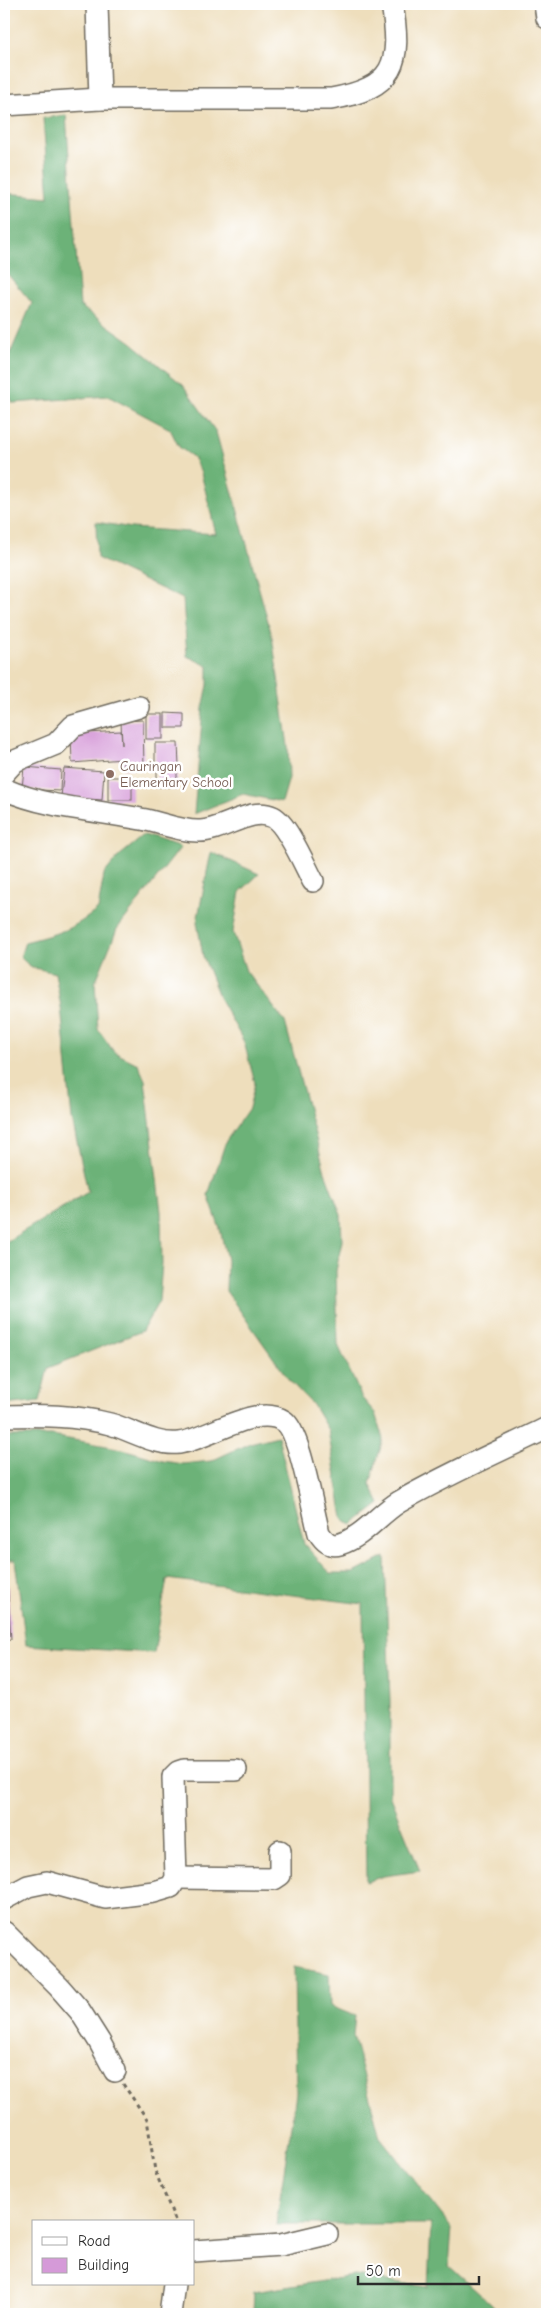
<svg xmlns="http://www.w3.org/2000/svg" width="551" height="2318" font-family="'Comic Neue',sans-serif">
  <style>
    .forest { fill: #6cb278; stroke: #4c6e52 }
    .building { fill: #d59ad8 }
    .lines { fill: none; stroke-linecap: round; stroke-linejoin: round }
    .minor-casing { stroke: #6f6a5e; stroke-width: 24 }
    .path { stroke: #6f6a5e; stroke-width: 3; stroke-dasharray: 4 4; stroke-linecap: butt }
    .minor { stroke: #fff; stroke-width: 21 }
    .education-dot { fill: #8d6e63; stroke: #fff; stroke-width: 2 }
    .labels { text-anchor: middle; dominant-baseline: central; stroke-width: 5; stroke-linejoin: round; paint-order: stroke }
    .education-label { font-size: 14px; fill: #785e54; stroke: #fff; text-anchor: start }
  </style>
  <rect width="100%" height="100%" fill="#fff"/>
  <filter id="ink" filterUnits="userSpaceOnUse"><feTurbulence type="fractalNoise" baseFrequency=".02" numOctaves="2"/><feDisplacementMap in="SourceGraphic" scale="10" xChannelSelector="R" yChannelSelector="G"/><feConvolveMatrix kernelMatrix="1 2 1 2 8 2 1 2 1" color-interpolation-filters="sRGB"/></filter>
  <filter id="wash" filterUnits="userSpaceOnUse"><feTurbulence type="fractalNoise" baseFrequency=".0096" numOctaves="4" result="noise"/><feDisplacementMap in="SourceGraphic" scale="20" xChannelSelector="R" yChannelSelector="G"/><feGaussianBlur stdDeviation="1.12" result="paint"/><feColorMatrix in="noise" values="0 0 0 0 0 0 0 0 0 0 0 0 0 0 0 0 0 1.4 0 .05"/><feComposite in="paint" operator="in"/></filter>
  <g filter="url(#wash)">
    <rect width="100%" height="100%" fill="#eedebc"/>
    <g class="forest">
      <polygon points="66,115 80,306 131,342 183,385 216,432 272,636 288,746 289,778 282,802 243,794 194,814 203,708 208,685 208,666 187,656 183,599 97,558 96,522 132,528 216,534 201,473 193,457 179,447 170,429 108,396 13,403 4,386 4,368 32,303 4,270 4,193 49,197 43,118"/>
      <path d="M145 835 181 847 117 929 95 983 98 1029 114 1052 138 1064 145 1080 161 1212 162 1263 159 1301 142 1331 48 1368 40 1401 4 1405V1243L88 1192 72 1119 61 1007 55 973 31 967 20 957 25 942C56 934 73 930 98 909L104 874 119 856Z"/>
      <polygon points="211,852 259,874 240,892 233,932 246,971 285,1022 325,1172 341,1215 342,1241 336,1271 338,1345 362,1398 375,1413 383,1439 370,1484 380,1504 352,1525 343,1518 328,1430 313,1405 289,1380 226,1291 227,1260 220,1229 208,1195 226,1141 249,1108 255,1083 244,1042 220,999 203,956 197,922"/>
      <polygon points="4,1436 52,1436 123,1449 163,1461 183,1464 211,1461 250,1443 278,1436 304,1544 330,1573 354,1573 385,1557 390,1701 390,1797 420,1871 384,1876 366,1882 363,1604 167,1579 154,1653 26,1645 15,1560 4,1560"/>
      <polygon points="294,1967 329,1974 330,2006 355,2016 353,2035 380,2137 452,2228 449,2266 492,2305 499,2314 259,2314 253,2311 254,2292 354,2276 428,2287 431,2224 276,2224 296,2093"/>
    </g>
    <g id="blocks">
      <g class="building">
        <polygon points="165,713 184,714 184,728 165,728"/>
        <rect x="146" y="714" width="17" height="25"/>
        <polygon points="143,720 144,768 123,769 123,759 72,763 71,734 121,731 122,745 121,721"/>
        <polygon points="155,743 178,743 179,765 155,766"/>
        <polygon points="24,767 61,770 60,791 22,789"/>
        <polygon points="64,768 104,771 102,800 61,797"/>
        <rect x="157" y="769" width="20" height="18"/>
        <rect x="108" y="777" width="24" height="23"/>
        <polygon points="4,1564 6,1564 11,1639 4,1640"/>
      </g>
    </g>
  </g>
  <g filter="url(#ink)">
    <use href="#blocks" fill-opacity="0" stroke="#6f6a5e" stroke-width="1"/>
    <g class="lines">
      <g class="minor-casing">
        <g id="minor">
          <polyline points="97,4 100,99"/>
          <polyline points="545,4 547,18"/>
          <path d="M4 105 100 99H331C395 88 402 64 392 4"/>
          <polyline points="4,773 15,761 56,744 73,726 139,707"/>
          <path d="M4 789C47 808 95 810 141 819 160 822 181 832 200 831 223 831 251 806 273 817 287 824 305 866 313 881"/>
          <path d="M4 1416C39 1415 76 1415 110 1424 132 1430 156 1446 179 1443 210 1439 256 1403 284 1421 300 1431 313 1512 319 1533 324 1541 330 1547 340 1544 363 1537 379 1514 399 1502 447 1474 498 1452 547 1428"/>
          <polyline points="176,1878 274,1879 280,1875 280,1851"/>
          <polyline points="4,1899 28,1886 47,1882 105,1898 154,1892 171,1887 176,1878 173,1777 178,1772 184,1770 236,1770"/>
          <polyline points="4,1932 59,1987 80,2011 99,2041 115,2071"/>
          <polyline points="194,2251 281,2245 327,2234"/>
          <polyline points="170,2314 174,2284"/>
        </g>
      </g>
      <polyline class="path" points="123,2084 147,2119 155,2171 176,2222"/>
      <use href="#minor" class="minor"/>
    </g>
  </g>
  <circle class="education-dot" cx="110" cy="774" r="5"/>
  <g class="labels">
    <g class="education-label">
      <text x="120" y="766">Cauringan<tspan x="120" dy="16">Elementary School</tspan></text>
    </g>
  </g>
  <rect width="551" height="2318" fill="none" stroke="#fff" stroke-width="20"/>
  <rect x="32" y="2220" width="162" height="65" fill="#ffffff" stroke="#aaaaaa"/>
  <rect x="42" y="2237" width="25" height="8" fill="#ffffff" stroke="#aaaaaa"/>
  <text x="78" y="2246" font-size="15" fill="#2b2b2b">Road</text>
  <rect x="42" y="2258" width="25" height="15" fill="#d59ad8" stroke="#aaaaaa"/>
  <text x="78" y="2270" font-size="15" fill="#2b2b2b">Building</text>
  <path d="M358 2276v8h121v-8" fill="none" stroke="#2b2b2b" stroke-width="2.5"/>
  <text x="366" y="2276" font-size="15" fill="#2b2b2b" stroke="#ffffff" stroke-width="4" paint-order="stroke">50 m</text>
</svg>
